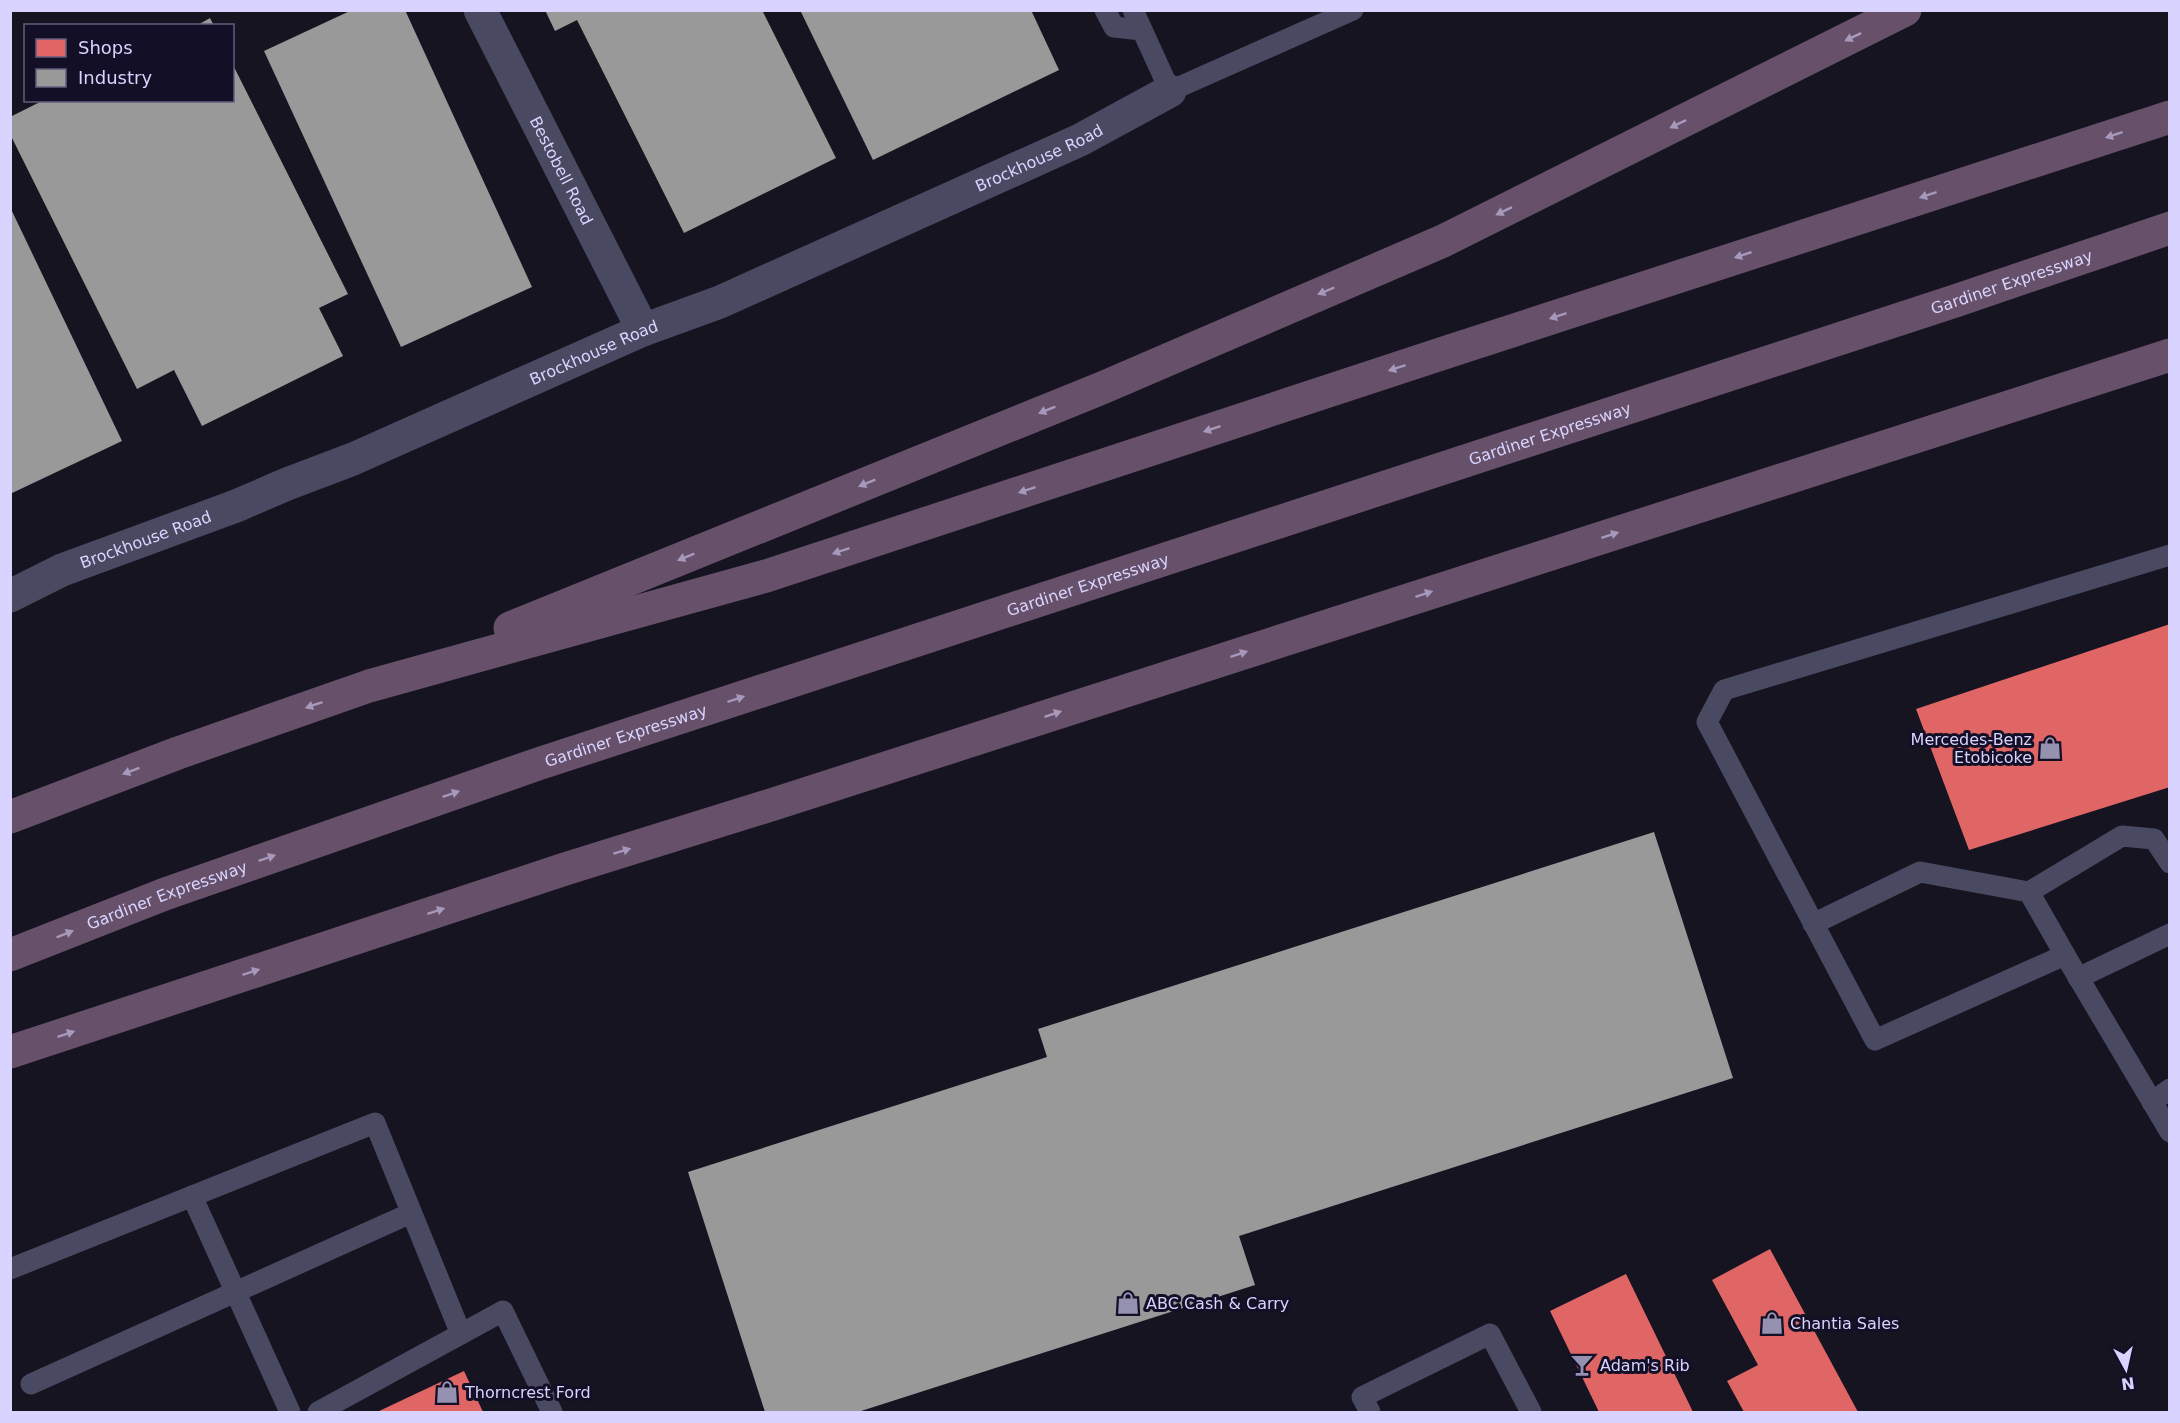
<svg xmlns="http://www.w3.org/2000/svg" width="2180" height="1423" font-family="'DejaVu Sans',sans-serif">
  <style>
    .shops { fill: #e06666 }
    .industry { fill: #999 }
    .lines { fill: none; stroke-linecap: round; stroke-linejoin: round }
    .lane { stroke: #4a4962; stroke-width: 21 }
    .street { stroke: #4a4962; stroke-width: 33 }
    .highway { stroke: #67516a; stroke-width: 33 }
    .oneway { fill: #a699bc }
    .labels { text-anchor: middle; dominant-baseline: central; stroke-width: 6; stroke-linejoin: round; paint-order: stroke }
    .street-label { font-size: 16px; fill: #d9d4ff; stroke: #130f26 }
    .poi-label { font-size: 16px; fill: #d9d4ff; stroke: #130f26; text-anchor: start }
  </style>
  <rect width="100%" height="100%" fill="#161421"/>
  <g class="shops">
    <polygon points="2170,624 2170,787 1969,850 1916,709"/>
    <polygon points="1770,1249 1858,1412 1744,1412 1727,1381 1758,1365 1712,1280"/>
    <polygon points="1626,1274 1693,1412 1599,1412 1550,1311"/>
    <polygon points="464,1371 483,1412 377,1412"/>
  </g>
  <g class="industry">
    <polygon points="352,10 405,10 532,287 401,347 264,51"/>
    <polygon points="545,10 762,10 836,158 684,233 577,20 555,31"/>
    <polygon points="800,10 1031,10 1059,70 873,160"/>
    <polygon points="210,18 214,26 196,26"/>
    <polygon points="232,63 348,294 319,308 343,356 202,426 174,370 137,389 10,134 10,117 44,100 232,100"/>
    <polygon points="10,207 122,441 10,494"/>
    <polygon points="1654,832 1733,1078 1239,1236 1255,1285 858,1412 765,1412 688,1172 1047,1057 1038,1029"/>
  </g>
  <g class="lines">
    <g class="lane">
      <polyline points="1105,10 1114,27 1142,30"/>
      <polyline points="1133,10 1170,91 1353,10"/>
      <polyline points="2029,892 2122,836 2154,839 2170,863"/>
      <polyline points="1813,924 1920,872 2029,892 2065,955 1875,1040 1707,722 1724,690 2170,555"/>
      <polyline points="2065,955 2170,1132"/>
      <polyline points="2078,978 2170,934"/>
      <polyline points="2152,1102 2170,1089"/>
      <polyline points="192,1196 290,1412"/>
      <polyline points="10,1269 375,1123 461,1334"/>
      <polyline points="31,1384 411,1213"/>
      <polyline points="318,1412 503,1311 552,1412"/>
      <polyline points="1370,1412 1362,1397 1490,1334 1531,1412"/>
    </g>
    <g class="street">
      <path id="s1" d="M480 10 643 330"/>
      <path id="s2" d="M10 596 62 570 236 506 287 484 353 459 643 330 720 302 1080 140 1170 91"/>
    </g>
    <g class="highway">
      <polyline points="510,628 1102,388 1443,241 1905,10"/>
      <polyline points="10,817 178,753 369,686 766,576 1453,350 2170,117"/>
      <path id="s3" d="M10 955 165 894 538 764 1955 301 2170 228"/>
      <polyline points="10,1052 565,869 777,803 2170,355"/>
    </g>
  </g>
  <defs><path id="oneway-solid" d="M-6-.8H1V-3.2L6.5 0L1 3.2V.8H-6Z" transform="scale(1.5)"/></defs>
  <g class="oneway">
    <use href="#oneway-solid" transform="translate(1853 37) rotate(154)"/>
    <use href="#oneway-solid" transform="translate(1678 124) rotate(154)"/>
    <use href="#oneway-solid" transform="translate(2114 135) rotate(162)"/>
    <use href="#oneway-solid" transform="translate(1928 195) rotate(162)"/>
    <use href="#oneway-solid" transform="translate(1504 211) rotate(154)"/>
    <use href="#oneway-solid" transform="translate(1743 255) rotate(162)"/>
    <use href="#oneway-solid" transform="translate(1326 291) rotate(157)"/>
    <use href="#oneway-solid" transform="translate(1558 316) rotate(162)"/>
    <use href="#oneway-solid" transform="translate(1397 368) rotate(162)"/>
    <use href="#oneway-solid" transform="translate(1047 410) rotate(158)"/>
    <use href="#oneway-solid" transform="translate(1212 429) rotate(162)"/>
    <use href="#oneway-solid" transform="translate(867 483) rotate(158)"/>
    <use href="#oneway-solid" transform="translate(1027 490) rotate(162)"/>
    <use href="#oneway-solid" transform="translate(1610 535) rotate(-18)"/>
    <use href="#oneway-solid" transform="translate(841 551) rotate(162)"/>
    <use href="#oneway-solid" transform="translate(686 557) rotate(158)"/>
    <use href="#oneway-solid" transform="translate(1424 594) rotate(-18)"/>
    <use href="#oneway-solid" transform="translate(1239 654) rotate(-18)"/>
    <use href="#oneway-solid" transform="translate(736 699) rotate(-18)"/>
    <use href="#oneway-solid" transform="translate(314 705) rotate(161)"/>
    <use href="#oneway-solid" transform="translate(1053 714) rotate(-18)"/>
    <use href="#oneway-solid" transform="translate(131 771) rotate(159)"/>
    <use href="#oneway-solid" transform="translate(451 794) rotate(-19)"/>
    <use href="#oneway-solid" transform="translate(622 851) rotate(-17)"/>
    <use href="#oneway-solid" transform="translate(267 858) rotate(-19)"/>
    <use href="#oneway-solid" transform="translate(436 911) rotate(-18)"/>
    <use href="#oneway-solid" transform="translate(65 934) rotate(-22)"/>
    <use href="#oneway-solid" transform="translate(251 972) rotate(-18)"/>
    <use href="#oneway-solid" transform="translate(66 1034) rotate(-18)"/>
  </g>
  <defs>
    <g id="shop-bare" transform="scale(1.8)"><path d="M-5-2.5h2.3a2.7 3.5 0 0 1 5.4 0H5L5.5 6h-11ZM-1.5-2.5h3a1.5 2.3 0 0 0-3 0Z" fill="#9591b1" stroke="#130f26" stroke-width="2.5" paint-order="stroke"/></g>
    <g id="bar-bare" transform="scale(1.8)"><path d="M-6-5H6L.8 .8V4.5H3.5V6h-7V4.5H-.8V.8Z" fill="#9591b1" stroke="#130f26" stroke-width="2.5" paint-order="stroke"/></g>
  </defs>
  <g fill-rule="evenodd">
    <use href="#shop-bare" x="2050" y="748"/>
    <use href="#shop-bare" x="1128" y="1303"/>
    <use href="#shop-bare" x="1772" y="1323"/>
    <use href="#bar-bare" x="1582" y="1365"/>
    <use href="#shop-bare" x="447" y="1392"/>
  </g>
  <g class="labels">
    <g class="street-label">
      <text stroke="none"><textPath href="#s2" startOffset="1119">Brockhouse Road</textPath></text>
      <text stroke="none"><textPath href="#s1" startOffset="180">Bestobell Road</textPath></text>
      <text stroke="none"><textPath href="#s3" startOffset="2112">Gardiner Expressway</textPath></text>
      <text stroke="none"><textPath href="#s2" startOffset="633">Brockhouse Road</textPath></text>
      <text stroke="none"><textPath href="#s3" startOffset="1626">Gardiner Expressway</textPath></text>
      <text stroke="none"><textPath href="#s2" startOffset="147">Brockhouse Road</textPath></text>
      <text stroke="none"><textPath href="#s3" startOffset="1140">Gardiner Expressway</textPath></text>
      <text stroke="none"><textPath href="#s3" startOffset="654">Gardiner Expressway</textPath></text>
      <text stroke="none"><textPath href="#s3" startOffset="168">Gardiner Expressway</textPath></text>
    </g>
    <g class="poi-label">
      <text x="2032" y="739" text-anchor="end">Mercedes-Benz<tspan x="2032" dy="18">Etobicoke</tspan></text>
      <text x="1146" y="1303">ABC Cash &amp; Carry</text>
      <text x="1790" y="1323">Chantia Sales</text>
      <text x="1600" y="1365">Adam's Rib</text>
      <text x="465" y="1392">Thorncrest Ford</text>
    </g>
  </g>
  <rect width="2180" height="1423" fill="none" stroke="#d9d4ff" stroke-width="24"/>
  <rect x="24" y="24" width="210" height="78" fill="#130f26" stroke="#625e7d" stroke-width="1.5"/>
  <rect x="36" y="39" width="30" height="18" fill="#e06666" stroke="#625e7d" stroke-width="1.5"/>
  <text x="78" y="54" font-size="18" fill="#d9d4ff">Shops</text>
  <rect x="36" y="69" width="30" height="18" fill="#999999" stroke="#625e7d" stroke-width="1.5"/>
  <text x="78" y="84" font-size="18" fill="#d9d4ff">Industry</text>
  <g transform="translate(2126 1369) rotate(172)" stroke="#130f26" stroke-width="4.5" paint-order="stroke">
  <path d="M0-4.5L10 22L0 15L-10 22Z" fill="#d9d4ff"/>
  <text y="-9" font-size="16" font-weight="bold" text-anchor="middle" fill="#d9d4ff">N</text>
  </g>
</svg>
